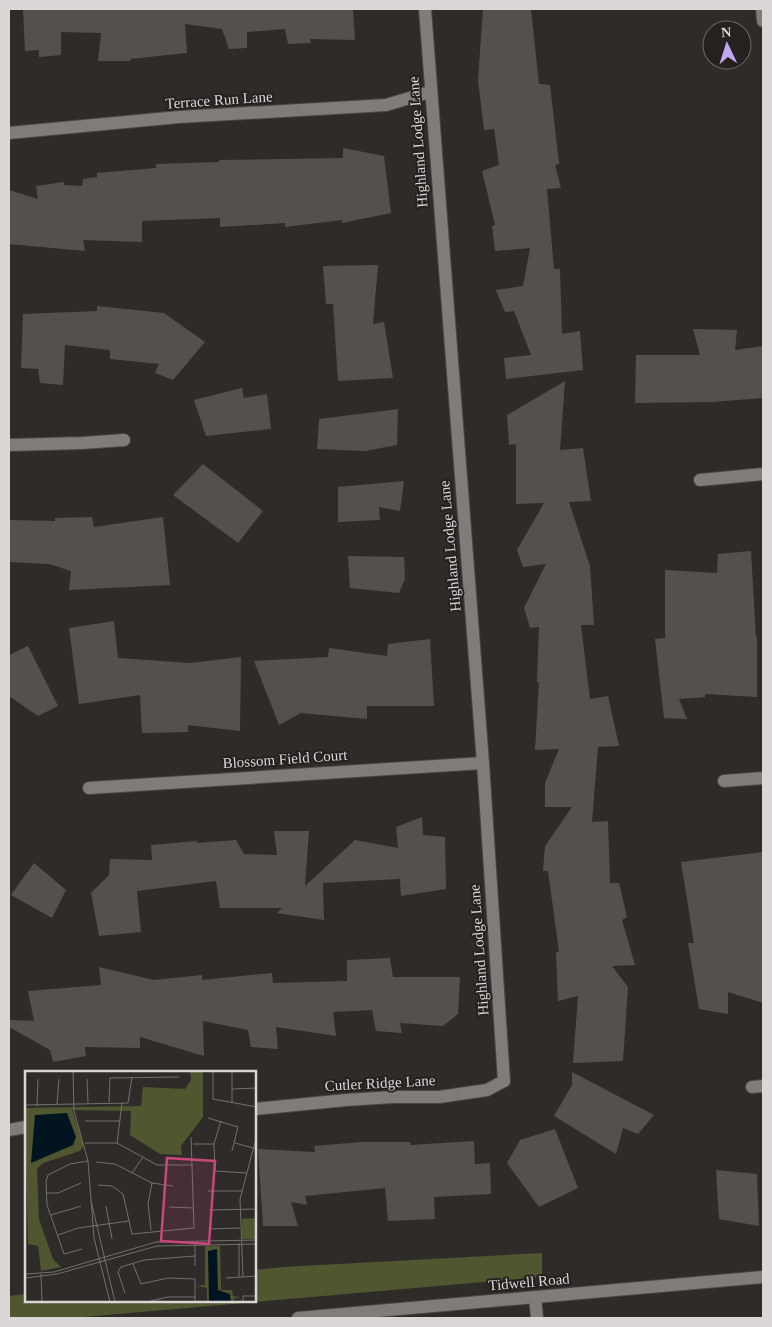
<svg xmlns="http://www.w3.org/2000/svg" width="772" height="1327" font-family="Georgia,serif">
  <style>
    .green { fill: #4f5630 }
    .building { fill: #54514d }
    .lines { fill: none; stroke-linecap: round; stroke-linejoin: round }
    .minor-casing { stroke: #4a4644; stroke-width: 14 }
    .secondary-casing { stroke: #4a4644; stroke-width: 14 }
    .minor { stroke: #807c79; stroke-width: 12 }
    .secondary { stroke: #807c79; stroke-width: 12 }
    .labels { text-anchor: middle; dominant-baseline: central; stroke-width: 4; stroke-linejoin: round; paint-order: stroke }
    .street-label { font-size: 15px; fill: #dad7d6; stroke: #25211f }
    .inset-road { fill: none; stroke: #73706e; stroke-width: 1 }
    .view { fill: #c8487a; fill-opacity: 0.15; stroke: #c8487a; stroke-width: 2.5 }
    .inset-edge { fill: none; stroke: #dad7d6; stroke-width: 2.5 }
  </style>
  <rect width="100%" height="100%" fill="#2f2b29"/>
  <polygon class="green" points="542,1253 542,1277 72,1318 9,1318 9,1296 26,1294 26,1301 255,1301 255,1270 283,1267"/>
  <g class="building">
    <polygon points="23,9 353,9 355,40 310,39 311,43 288,44 285,29 247,32 247,48 229,49 222,29 185,24 187,53 130,59 130,61 98,61 101,33 61,32 61,55 39,57 39,50 25,51"/>
    <polygon points="483,9 531,9 539,84 550,85 559,164 555,165 561,188 547,189 554,269 560,269 562,334 580,331 583,370 506,379 504,358 531,355 514,311 505,312 496,290 523,286 530,248 495,251 492,226 495,225 482,171 499,165 494,129 484,130 478,80"/>
    <polygon points="343,148 384,156 391,213 342,223 342,220 285,227 285,223 220,227 220,218 142,221 142,242 83,240 85,251 9,244 9,190 38,199 36,186 64,182 64,185 82,186 83,179 97,177 97,173 156,168 156,164 219,162 219,160 343,158"/>
    <polygon points="378,265 373,324 384,322 393,378 338,381 333,304 326,304 323,266"/>
    <polygon points="97,306 164,313 205,342 173,380 155,373 159,364 110,359 110,350 65,345 63,385 40,383 38,369 21,368 23,314 97,311"/>
    <polygon points="693,329 737,330 735,350 763,346 763,398 713,402 635,403 636,355 700,355"/>
    <polygon points="565,381 560,450 583,448 591,501 569,502 590,566 594,625 581,625 590,699 608,696 619,746 598,747 592,822 608,821 610,883 619,883 627,917 622,920 635,965 612,966 628,987 623,1061 573,1063 578,996 558,1001 556,952 559,952 548,871 543,871 545,846 572,807 545,807 545,783 559,749 535,750 539,682 537,682 539,627 530,628 524,608 546,564 523,567 517,550 544,503 516,504 516,444 509,445 507,415"/>
    <polygon points="242,388 244,398 267,394 271,429 206,436 194,400"/>
    <polygon points="398,409 397,445 365,451 317,449 319,419"/>
    <polygon points="203,464 263,511 238,543 173,495"/>
    <polygon points="404,481 400,511 379,507 380,520 338,522 338,487"/>
    <polygon points="92,517 94,527 163,517 170,585 69,590 71,571 49,564 9,562 9,520 55,521 55,518"/>
    <polygon points="751,551 756,638 757,637 757,697 705,694 705,697 679,699 687,719 664,718 655,639 665,638 665,570 717,573 718,554"/>
    <polygon points="348,556 404,557 405,579 399,593 350,588"/>
    <polygon points="114,621 118,658 190,663 241,657 240,731 188,725 188,732 142,733 140,695 79,704 69,628"/>
    <polygon points="430,639 434,706 367,706 367,719 301,713 279,725 254,661 328,657 329,648 387,656 388,644"/>
    <polygon points="28,646 58,706 38,716 9,696 9,655"/>
    <polygon points="422,817 423,835 445,837 446,889 401,896 400,879 323,883 324,920 277,913 282,908 220,908 216,881 137,891 141,932 99,936 91,893 109,875 110,859 152,860 151,845 197,841 197,843 236,840 244,854 277,855 274,831 309,831 305,886 355,840 398,848 396,827"/>
    <polygon points="763,852 763,1003 728,992 728,1014 699,1009 688,943 694,943 681,862"/>
    <polygon points="34,863 66,890 52,918 11,895"/>
    <polygon points="390,958 393,977 460,977 458,1014 443,1026 400,1023 402,1033 376,1031 372,1010 333,1012 336,1036 276,1027 278,1049 251,1047 248,1030 203,1021 204,1056 140,1037 140,1048 85,1047 86,1056 53,1062 50,1050 9,1027 9,1020 34,1021 28,991 101,985 99,967 154,980 202,975 202,980 272,973 273,983 347,981 347,960"/>
    <polygon points="572,1072 654,1115 638,1134 623,1128 616,1154 554,1116 572,1085"/>
    <polygon points="555,1129 578,1188 539,1207 507,1163 520,1140"/>
    <polygon points="474,1141 475,1164 490,1163 491,1194 434,1197 435,1219 388,1221 385,1188 305,1196 307,1205 291,1202 298,1226 263,1226 258,1149 315,1152 314,1146 362,1142 410,1142 411,1145"/>
    <polygon points="716,1170 757,1174 759,1226 719,1219"/>
  </g>
  <g class="lines">
    <g class="minor-casing">
      <g id="minor">
        <polyline points="762,9 763,21"/>
        <polyline points="9,133 179,117 386,105 430,92"/>
        <polyline points="9,445 82,443 124,440"/>
        <polyline points="700,480 763,474"/>
        <polyline points="724,781 763,778"/>
        <polyline points="89,788 483,763"/>
        <polyline points="752,1087 763,1086"/>
        <polyline points="255,1109 346,1100 393,1097 439,1097 487,1090 504,1081 483,763 425,9"/>
        <polyline points="9,1130 26,1127"/>
        <polyline points="535,1297 537,1318"/>
      </g>
    </g>
    <g class="secondary-casing">
      <polyline id="secondary" points="298,1318 763,1277"/>
    </g>
    <use href="#minor" class="minor"/>
    <use href="#secondary" class="secondary"/>
  </g>
  <g class="labels">
    <g class="street-label">
      <text transform="translate(219 100) rotate(-4)">Terrace Run Lane</text>
      <text transform="translate(418 142) rotate(-94)">Highland Lodge Lane</text>
      <text transform="translate(450 546) rotate(-95)">Highland Lodge Lane</text>
      <text transform="translate(285 759) rotate(-4)">Blossom Field Court</text>
      <text transform="translate(479 950) rotate(-94)">Highland Lodge Lane</text>
      <text transform="translate(380 1083) rotate(-3)">Cutler Ridge Lane</text>
      <text transform="translate(529 1282) rotate(-5)">Tidwell Road</text>
    </g>
  </g>
  <g transform="translate(25 1071)">
    <rect width="231" height="231" fill="#2f2b29"/>
    <path d="M165 0H178V46L156 75 157 84 135 83 105 64 106 40 47 39 59 75 55 80 18 92 12 98 14 148 28 188 36 196 16 200 13 175 3 173 0 37 116 35 118 16 160 18 166 9ZM231 147V168H217V148ZM180 175H195L196 219H207L208 225 216 227H209L208 231H182V217L171 215 180 214Z" fill="#4f5630"/>
    <path d="M42 42 51 66 48 74 6 92 10 44ZM192 178 193 219 205 223 206 231H184L183 180Z" fill="#02141f"/>
    <path class="inset-road" d="M48 0 49 40 63 90 69 167 85 231M188 0V28L232 36M207 0V32M62 8 63 32M207 18 232 17M84 31 85 7 154 6M32 33 34 8M0 34 103 32 107 6M12 35 13 8M183 47 213 56 207 80M60 50H95M196 50 189 73 190 100 222 102M60 72H92L132 94H168M92 72 97 32M210 72 232 78M168 73H189M71 91 90 93 127 112 148 115M107 102 118 86M73 114 87 115 98 123 107 163 169 157 166 66M183 120H217M22 122H33L56 112M66 130 90 231M81 135 87 168M144 136 169 137M184 139 232 138M26 144 56 135M184 158 215 157M126 159 123 133 127 112M33 164 53 157 104 150M214 172V206M170 173V195M57 178 39 183 22 134 21 110 23 104 45 93 63 90M108 193 116 213 143 207 170 208V231M0 203 29 201 131 171 232 169M16 203 17 231M218 206 215 128 232 64M0 207 32 203 132 175 232 173M201 207 232 205M100 222 93 201 96 196 119 189 170 185M121 231 143 226H170M218 231V225H232"/>
    <path class="view" d="M142 87 190 90 184 173 136 170Z"/>
    <rect width="231" height="231" class="inset-edge"/>
  </g>
  <rect width="772" height="1327" fill="none" stroke="#dad7d6" stroke-width="20"/>
  <g transform="translate(727 45) rotate(356)"><circle r="24" fill="#25211f" stroke="#6d6a68"/>
  <path d="M0-4L9 19L0 12L-9 19Z" fill="#c0a8f3"/>
  <text y="-8" font-size="14" font-weight="bold" text-anchor="middle" fill="#dad7d6">N</text>
  </g>
</svg>
